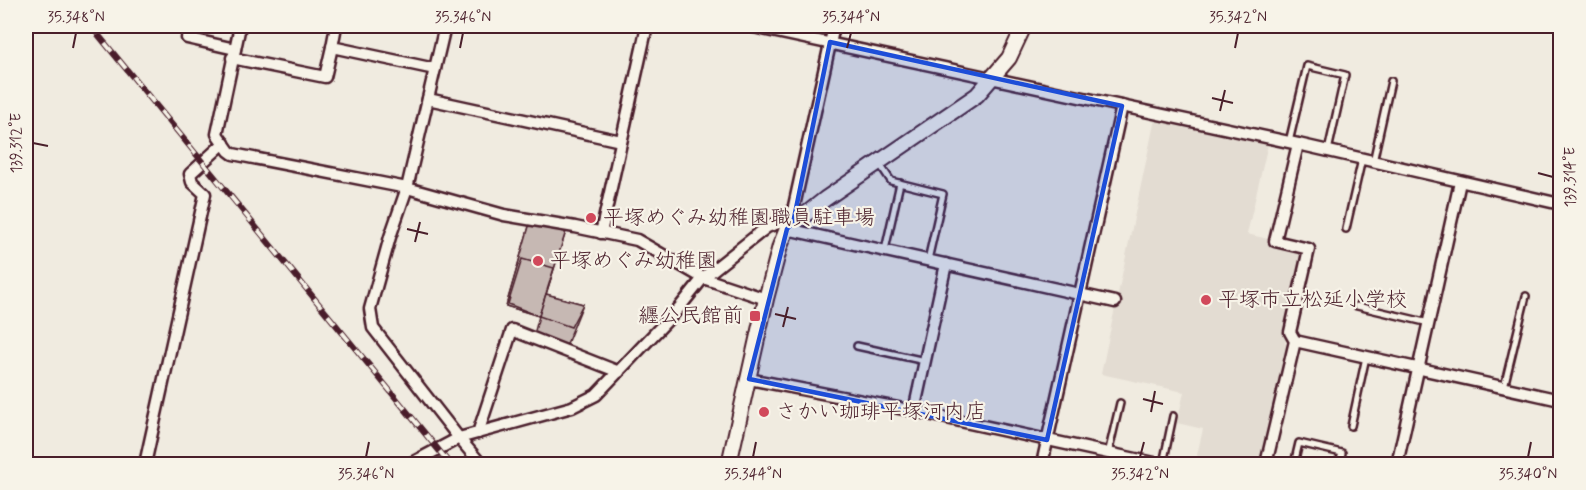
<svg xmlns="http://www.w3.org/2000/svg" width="1586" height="490" font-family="Mynerve,'Klee One',sans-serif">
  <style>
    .built { fill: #e3dcd2 }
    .building { fill: #c6b8b3; stroke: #4a1f2b; stroke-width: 1.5 }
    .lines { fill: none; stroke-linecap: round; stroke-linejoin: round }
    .service-casing { stroke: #4a1f2b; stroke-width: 10 }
    .minor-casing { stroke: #4a1f2b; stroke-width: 15 }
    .tertiary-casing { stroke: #4a1f2b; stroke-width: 18 }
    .service { stroke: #f7f3e8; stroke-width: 5 }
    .minor { stroke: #f7f3e8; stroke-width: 10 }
    .tertiary { stroke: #f7f3e8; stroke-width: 14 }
    .rail-casing { stroke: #4a1f2b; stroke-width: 6 }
    .rail { stroke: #f7f3e8; stroke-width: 4; stroke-dasharray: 11; stroke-linecap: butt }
    .marked { fill: #1d4ed8; fill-opacity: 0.2; stroke: #1d4ed8; stroke-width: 4.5; stroke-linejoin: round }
    .ticks { fill: none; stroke: #4a1f2b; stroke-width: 2 }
    .poi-dot { fill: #d1495b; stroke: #f7f3e8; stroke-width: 2 }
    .labels { text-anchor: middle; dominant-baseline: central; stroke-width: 4.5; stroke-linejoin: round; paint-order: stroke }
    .poi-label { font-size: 21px; fill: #4a1f2b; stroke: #f7f3e8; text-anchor: start }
    .neatline { fill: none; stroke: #4a1f2b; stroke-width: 2 }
    .ticks-label { font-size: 15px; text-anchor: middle; fill: #4a1f2b }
  </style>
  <rect width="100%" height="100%" fill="#f0ebe0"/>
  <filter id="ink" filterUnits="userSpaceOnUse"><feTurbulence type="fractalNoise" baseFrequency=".0167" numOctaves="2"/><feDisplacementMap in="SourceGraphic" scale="12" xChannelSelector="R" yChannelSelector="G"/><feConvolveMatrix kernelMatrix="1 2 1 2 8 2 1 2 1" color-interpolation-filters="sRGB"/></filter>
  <g filter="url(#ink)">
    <polygon class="built" points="1155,119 1268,144 1247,234 1272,240 1271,246 1301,253 1304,257 1285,343 1287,346 1262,464 1202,464 1197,455 1203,429 1177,423 1184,392 1101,374"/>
    <g class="building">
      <polygon points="530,223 567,228 539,316 506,306"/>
      <polygon points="530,223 567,228 546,294 583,304 564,351 533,338 539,316 506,306"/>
      <polygon points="522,259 554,268 539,316 508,304"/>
      <polygon points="546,294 583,304 571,327 539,316"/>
    </g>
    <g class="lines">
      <g class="service-casing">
        <g id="service">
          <polyline points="1289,142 1307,66 1345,75 1328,151"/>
          <polyline points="1373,162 1391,81"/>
          <polyline points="879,163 891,181 943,194 928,260"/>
          <polyline points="1346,229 1362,159"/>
          <polyline points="885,250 900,183"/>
          <polyline points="1357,306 1429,323"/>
          <polyline points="857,346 925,361"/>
          <polyline points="1504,387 1526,296"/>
          <polyline points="1351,426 1366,357"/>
          <polyline points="1108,454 1120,403"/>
          <polyline points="1112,464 1114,455"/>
          <polyline points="1163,464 1173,416"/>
          <polyline points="1294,464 1299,443 1342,453 1339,464"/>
        </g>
      </g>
      <g class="minor-casing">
        <g id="minor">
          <polyline points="190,26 187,38 235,49"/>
          <polyline points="240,26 217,134 229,151 233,154 407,188 504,215 575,227 637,240 703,278 766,299"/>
          <polyline points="336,26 332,47 435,69"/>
          <polyline points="445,26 407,188 390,237 370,309 373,328 459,438 481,464"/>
          <polyline points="749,26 1298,144 1560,204"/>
          <polyline points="232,58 325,77 332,47"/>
          <polyline points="428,99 621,141"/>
          <polyline points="787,229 1115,302"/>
          <polyline points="601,233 647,26"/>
          <polyline points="1295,341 1560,400"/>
          <polyline points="749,379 914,411 1159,464"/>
          <polyline points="914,411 946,264"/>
          <polyline points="478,433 512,330 619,372"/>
          <polyline points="145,464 205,194 192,182 190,174 224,143"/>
          <polyline points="410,464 459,438 572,407 596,395 679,308 703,278 767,227 778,223 793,223 794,206 834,26"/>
          <polyline points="1042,464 1122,106"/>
          <polyline points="1266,464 1295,341 1290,332 1309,249 1275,241 1298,144"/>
          <polyline points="1397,464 1460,182"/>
        </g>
      </g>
      <g class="tertiary-casing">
        <polyline id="tertiary" points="729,464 766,299 780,246 787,229 825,199 977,95 1009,58 1024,26"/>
      </g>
      <use href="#service" class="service"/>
      <use href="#minor" class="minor"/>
      <use href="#tertiary" class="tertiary"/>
      <g class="rail-casing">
        <polyline id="rail" points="91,26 450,464"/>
      </g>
      <use href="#rail" class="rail"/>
    </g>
  </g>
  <path class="marked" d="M830 42 1122 106 1047 440 749 379 787 229 793 223Z"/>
  <path class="ticks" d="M73 48 76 33M460 48 463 33M847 48 851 33M1235 48 1238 33M1212 98 1233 103M1220 111 1225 90M33 143 48 146M1538 173 1553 177M407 229 428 234M415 242 420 222M775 314 796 319M783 327 788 307M1143 399 1163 404M1151 412 1155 391M366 457 369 442M753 457 756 442M1140 457 1144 442M1528 457 1531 442"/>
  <g class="poi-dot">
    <circle cx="591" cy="218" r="6"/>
    <circle cx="538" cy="261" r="6"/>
    <circle cx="1206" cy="300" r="6"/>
    <rect x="749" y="310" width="12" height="12" rx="3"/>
    <circle cx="764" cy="412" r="6"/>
  </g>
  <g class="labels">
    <g class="poi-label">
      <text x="603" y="218">平塚めぐみ幼稚園職員駐車場</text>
      <text x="550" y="261">平塚めぐみ幼稚園</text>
      <text x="1218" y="300">平塚市立松延小学校</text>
      <text x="743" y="316" text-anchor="end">纒公民館前</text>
      <text x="776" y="412">さかい珈琲平塚河内店</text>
    </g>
  </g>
  <rect width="1586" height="490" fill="none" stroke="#f7f3e8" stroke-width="66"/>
  <rect x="33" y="33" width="1520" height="424" class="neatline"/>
  <g class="ticks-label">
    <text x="76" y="22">35.348°N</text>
    <text x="463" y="22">35.346°N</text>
    <text x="851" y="22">35.344°N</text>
    <text x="1238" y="22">35.342°N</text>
    <text transform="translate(16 143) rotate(-90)" y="5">139.312°E</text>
    <text transform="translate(1570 177) rotate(-90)" y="5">139.314°E</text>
    <text x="366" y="479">35.346°N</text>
    <text x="753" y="479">35.344°N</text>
    <text x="1140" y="479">35.342°N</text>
    <text x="1528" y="479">35.340°N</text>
  </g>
</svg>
